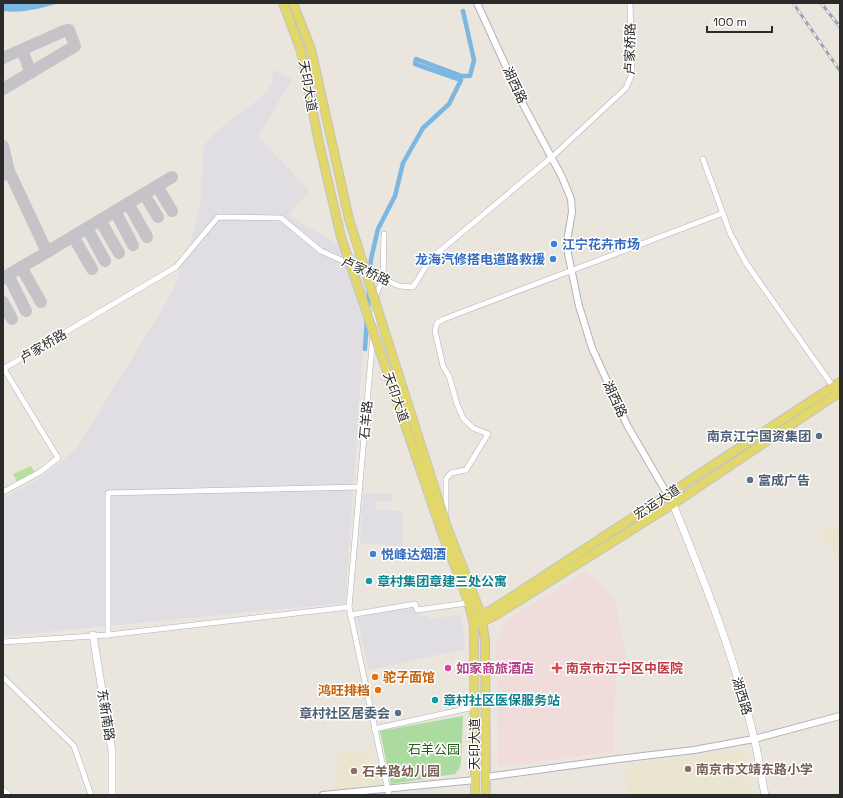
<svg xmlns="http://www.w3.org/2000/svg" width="843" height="798" font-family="'Space Grotesk','Noto Sans SC',sans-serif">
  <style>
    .industrial { fill: #e0dde3 }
    .education { fill: #eae5ce }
    .medical { fill: #f0dddb }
    .green { fill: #abdb9f }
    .pitch { fill: #bae19c }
    .water { fill: #7bb7e1 }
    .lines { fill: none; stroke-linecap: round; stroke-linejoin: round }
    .canal { stroke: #7bb7e1; stroke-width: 4.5 }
    .taxiway { stroke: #c5c3c8; stroke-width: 12 }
    .minor-casing { stroke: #b0b1bc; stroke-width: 6 }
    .tertiary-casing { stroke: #b0b1bc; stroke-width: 8 }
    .secondary-casing { stroke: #b0b1bc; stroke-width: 8 }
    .primary-casing { stroke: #c3c3c3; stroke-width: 10 }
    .minor { stroke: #fff; stroke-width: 5 }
    .tertiary { stroke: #fff; stroke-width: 6 }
    .secondary { stroke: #fff; stroke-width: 7 }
    .primary { stroke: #e1d76b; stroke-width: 8 }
    .rail-casing { stroke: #a0a0b2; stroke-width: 3 }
    .rail { stroke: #fff; stroke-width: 1.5; stroke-dasharray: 4.5; stroke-linecap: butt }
    .primary-bridge-casing { stroke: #c3c3c3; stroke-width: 10; stroke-linecap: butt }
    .primary-bridge { stroke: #e1d76b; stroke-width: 8 }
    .shop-dot { fill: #3f7fe0; stroke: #fff; stroke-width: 1.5 }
    .service-dot { fill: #5c6f8a; stroke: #fff; stroke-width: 1.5 }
    .culture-dot { fill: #0f9aa8; stroke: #fff; stroke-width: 1.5 }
    .hotel-dot { fill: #d1479c; stroke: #fff; stroke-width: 1.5 }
    .health-dot { fill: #e0444e; stroke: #fff; stroke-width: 1.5 }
    .food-dot { fill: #e8710a; stroke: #fff; stroke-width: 1.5 }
    .education-dot { fill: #8d6e63; stroke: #fff; stroke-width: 1.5 }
    .labels { text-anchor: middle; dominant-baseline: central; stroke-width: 3; stroke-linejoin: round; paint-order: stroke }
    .street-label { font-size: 13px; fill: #2a2a2a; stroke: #fff }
    .shop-label { font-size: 13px; font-weight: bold; fill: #366cbe; stroke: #fff; text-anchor: start }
    .service-label { font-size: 13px; font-weight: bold; fill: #4e5e75; stroke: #fff; text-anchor: end }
    .culture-label { font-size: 13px; font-weight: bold; fill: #0d838f; stroke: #fff; text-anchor: start }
    .hotel-label { font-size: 13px; font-weight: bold; fill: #b23c85; stroke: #fff; text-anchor: start }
    .health-label { font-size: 13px; font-weight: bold; fill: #be3a42; stroke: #fff; text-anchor: start }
    .food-label { font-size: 13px; font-weight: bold; fill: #c56008; stroke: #fff; text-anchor: start }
    .park-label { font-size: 13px; fill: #255e22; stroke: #fff }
    .education-label { font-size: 13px; font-weight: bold; fill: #785e54; stroke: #fff; text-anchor: start }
  </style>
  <rect width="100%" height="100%" fill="#eae6dd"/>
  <g class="industrial">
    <polygon points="273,69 292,79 258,137 310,191 288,215 369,263 345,603 3,636 3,498 44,476 77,448 172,293 190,245 200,206 204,145 219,129 263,96 272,84"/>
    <polygon points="363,493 392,493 392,502 376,501 376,510 402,511 402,546 360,543"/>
    <polygon points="417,602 420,616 427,616 430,619 461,614 465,649 369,670 356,613"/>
  </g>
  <g class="education">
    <polygon points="840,527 840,562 819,533"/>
    <polygon points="739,749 746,754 752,795 628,795 625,773 631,765"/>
    <polygon points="369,750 371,762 375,761 376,767 372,768 374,776 377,776 378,780 381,779 382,786 335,791 335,765 339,764 337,753"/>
  </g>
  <polygon class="medical" points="585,572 602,585 609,593 616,604 627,662 621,665 616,671 613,751 611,753 498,766 497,685 495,647 496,640 509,618"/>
  <polygon class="green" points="463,716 461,763 459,769 455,774 391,784 380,731"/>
  <polygon class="pitch" points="31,466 36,476 19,485 13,474"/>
  <path class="water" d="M3 3H59C43 8 19 14 3 11Z"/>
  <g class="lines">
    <g class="canal">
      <polyline points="370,275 371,259 378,229 395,196 403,163 423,128 449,104 461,80 415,64 416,59 462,76 470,76 474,60 463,11"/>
      <polyline points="368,309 369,289"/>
      <polyline points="365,349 367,319"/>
    </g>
    <g class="taxiway">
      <polyline points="22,50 31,73"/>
      <polyline points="3,58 64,31 69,30 75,46 3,89"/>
      <polyline points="3,146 9,171 3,175"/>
      <polyline points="157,186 172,211"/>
      <polyline points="144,194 158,217"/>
      <polyline points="128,203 147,237"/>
      <polyline points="115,211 133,245"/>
      <polyline points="100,220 119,253"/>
      <polyline points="87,228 105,261"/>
      <polyline points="73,236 92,269"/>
      <polyline points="47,252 172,177"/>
      <polyline points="21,267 41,302"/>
      <polyline points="8,275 26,311"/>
      <polyline points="3,278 47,252 9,171"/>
      <polyline points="3,302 12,319"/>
    </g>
    <g class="minor-casing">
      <g id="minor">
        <polyline points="703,159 730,233 746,263 834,388"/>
        <polyline points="376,298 377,292 383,279 384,234"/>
        <polyline points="374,327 375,308"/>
        <polyline points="373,335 349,607 389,795"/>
        <polyline points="3,369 176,267 218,217 281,218 321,251 399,286 413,287 428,263 435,255 552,157 626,88 632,74 630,3"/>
        <polyline points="3,492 40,472 58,458 4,369"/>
        <polyline points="446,514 446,479 451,473 466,470 488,434 473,428 463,418 457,404 449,376 443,366 435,331 437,323 444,319 723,213"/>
        <polyline points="349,607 108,635 108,493 360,487"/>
        <polyline points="350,615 415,604 417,610 467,603"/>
        <polyline points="3,642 108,635"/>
        <polyline points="3,677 74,746 91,795"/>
        <polyline points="374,729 474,707"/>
        <polyline points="3,790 9,795"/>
      </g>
    </g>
    <g class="tertiary-casing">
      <g id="tertiary">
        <polyline points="477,3 524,106 562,177 571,199 572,212 567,241 568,254 579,306 592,348 627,425 673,504"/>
        <polyline points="486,777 618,759 694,750 754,739 840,716"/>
        <polyline points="323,795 475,780"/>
      </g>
    </g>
    <g class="secondary-casing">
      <g id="secondary">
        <path d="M673 504C704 580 735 658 754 738 759 757 761 776 765 795"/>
        <polyline points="93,635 112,751 112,795"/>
      </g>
    </g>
    <g class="primary-casing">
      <g id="primary">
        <polyline points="283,3 301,51 319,143"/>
        <polyline points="293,3 311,49 331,138"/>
        <polyline points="476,617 493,609 840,382"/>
        <polyline points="478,624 496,615 673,504 840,392"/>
        <path d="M475 795 474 626C469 596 451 559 441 530L447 527 481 614 485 640 486 795"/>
      </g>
    </g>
    <use href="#minor" class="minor"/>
    <use href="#tertiary" class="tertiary"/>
    <use href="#secondary" class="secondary"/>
    <use href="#primary" class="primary"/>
    <g class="rail-casing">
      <g id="rail">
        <polyline points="793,3 840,71"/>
        <polyline points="821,3 840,27"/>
      </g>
    </g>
    <use href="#rail" class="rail"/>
    <g class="primary-bridge-casing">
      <g id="primary-bridge">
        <polyline points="331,138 349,219 447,527"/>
        <polyline points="319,143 341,237 441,530"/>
      </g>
    </g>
    <use href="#primary-bridge" class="primary-bridge"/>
  </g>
  <g class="shop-dot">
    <circle cx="554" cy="244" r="4"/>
    <circle cx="553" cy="259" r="4"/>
    <circle cx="373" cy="554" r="4"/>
  </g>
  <g class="service-dot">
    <circle cx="819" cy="436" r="4"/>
    <circle cx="750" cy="480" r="4"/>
    <circle cx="398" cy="713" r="4"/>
  </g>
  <g class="culture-dot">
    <circle cx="369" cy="581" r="4"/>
    <circle cx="435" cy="700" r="4"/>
  </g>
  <circle class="hotel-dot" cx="448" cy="668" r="4"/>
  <path class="health-dot" d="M555 662h4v4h4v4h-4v4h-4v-4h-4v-4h4z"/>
  <g class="food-dot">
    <circle cx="375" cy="677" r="4"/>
    <circle cx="378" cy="690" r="4"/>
  </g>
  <g class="education-dot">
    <circle cx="688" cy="769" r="4"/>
    <circle cx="354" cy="771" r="4"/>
  </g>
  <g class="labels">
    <g class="street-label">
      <text transform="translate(630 49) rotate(-89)">卢家桥路</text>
      <text transform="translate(515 85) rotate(65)">湖西路</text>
      <text transform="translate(308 86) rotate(80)">天印大道</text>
      <text transform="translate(366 271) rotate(24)">卢家桥路</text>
      <text transform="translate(43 346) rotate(-31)">卢家桥路</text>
      <text transform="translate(396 397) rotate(71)">天印大道</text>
      <text transform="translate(615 399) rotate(65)">湖西路</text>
      <text transform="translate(366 420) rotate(-85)">石羊路</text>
      <text transform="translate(657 502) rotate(-33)">宏运大道</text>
      <text transform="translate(742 696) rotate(73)">湖西路</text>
      <text transform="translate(106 715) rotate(81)">东新南路</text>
      <text transform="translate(474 744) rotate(-90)">天印大道</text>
    </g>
    <g class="shop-label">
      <text x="562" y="244">江宁花卉市场</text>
      <text x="545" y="259" text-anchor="end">龙海汽修搭电道路救援</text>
      <text x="381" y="554">悦峰达烟酒</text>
    </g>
    <g class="service-label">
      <text x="811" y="436">南京江宁国资集团</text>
      <text x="758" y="480" text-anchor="start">富成广告</text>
      <text x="390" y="713">章村社区居委会</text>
    </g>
    <g class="culture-label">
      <text x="377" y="581">章村集团章建三处公寓</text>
      <text x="443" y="700">章村社区医保服务站</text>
    </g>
    <g class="hotel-label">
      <text x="456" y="668">如家商旅酒店</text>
    </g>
    <g class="health-label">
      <text x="566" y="668">南京市江宁区中医院</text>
    </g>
    <g class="food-label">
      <text x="383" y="677">驼子面馆</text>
      <text x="370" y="690" text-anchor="end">鸿旺排档</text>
    </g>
    <g class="park-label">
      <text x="434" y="749">石羊公园</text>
    </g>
    <g class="education-label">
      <text x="696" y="769">南京市文靖东路小学</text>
      <text x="362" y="771">石羊路幼儿园</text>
    </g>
  </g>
  <rect width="843" height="798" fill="none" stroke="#2a2a2a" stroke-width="8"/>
  <path d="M707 26v6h65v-6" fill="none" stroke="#2a2a2a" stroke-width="2"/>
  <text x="713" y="26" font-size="12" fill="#2a2a2a" stroke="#ffffff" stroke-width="3" paint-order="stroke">100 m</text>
</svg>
